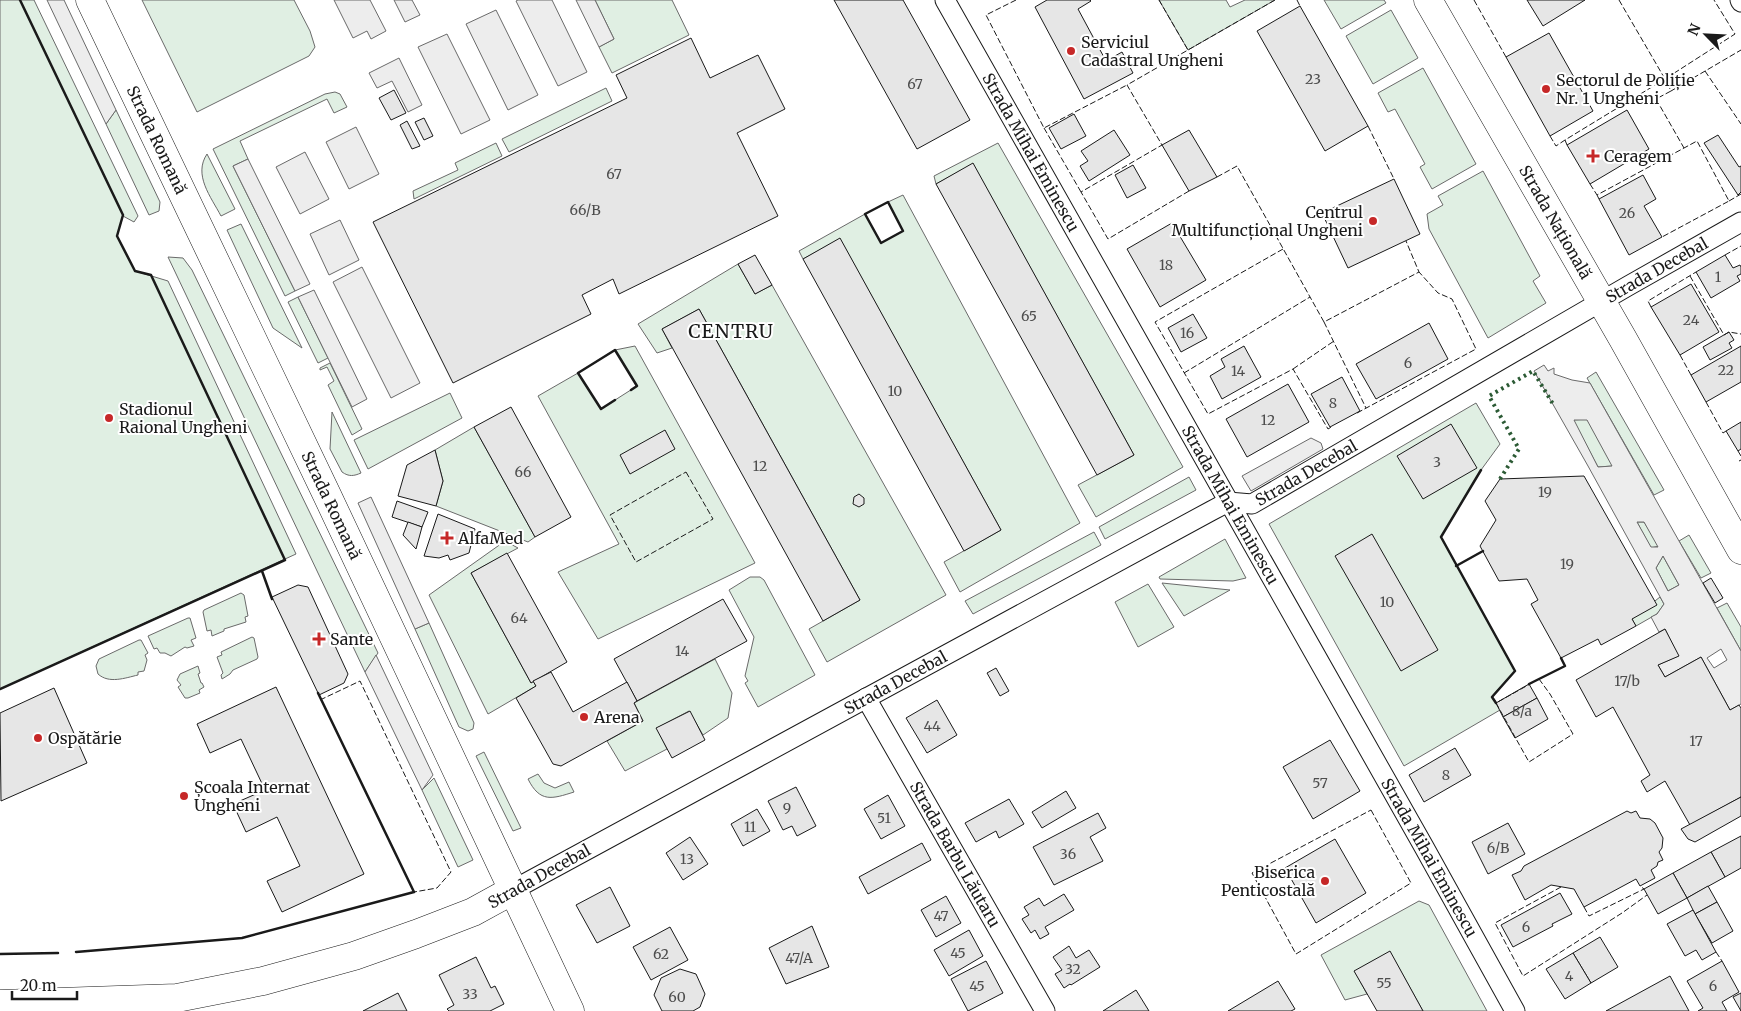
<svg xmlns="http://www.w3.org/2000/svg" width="1741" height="1011" font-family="Merriweather,serif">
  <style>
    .green { fill: #e0efe3; stroke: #6a6a6a }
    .parking { fill: #ededed; stroke: #6a6a6a; fill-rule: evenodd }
    .building { fill: #e6e6e6; stroke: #1a1a1a }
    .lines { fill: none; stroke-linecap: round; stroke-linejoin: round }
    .street-casing { stroke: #1a1a1a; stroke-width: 21 }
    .secondary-casing { stroke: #1a1a1a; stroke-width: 29 }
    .street { stroke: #fff; stroke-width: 19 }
    .secondary { stroke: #fff; stroke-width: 28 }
    .hedge { stroke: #2b5a34; stroke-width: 4; stroke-dasharray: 2.5 4; stroke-linecap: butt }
    .fence { stroke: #1a1a1a; stroke-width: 1; stroke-dasharray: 6 2.5; stroke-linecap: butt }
    .wall { stroke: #1a1a1a; stroke-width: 2.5 }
    .poi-dot { fill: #c62828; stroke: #fff; stroke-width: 2 }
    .labels { text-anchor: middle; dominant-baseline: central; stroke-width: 4; stroke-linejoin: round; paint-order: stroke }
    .number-label { font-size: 14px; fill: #4d4d4d }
    .poi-label { font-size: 16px; fill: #1a1a1a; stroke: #fff; text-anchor: start }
    .street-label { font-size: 16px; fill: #1a1a1a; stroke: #fff }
    .quarter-label { font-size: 19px; letter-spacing: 1px; fill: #1a1a1a; stroke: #fff }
  </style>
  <rect width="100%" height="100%" fill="#fff"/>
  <g class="green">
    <polygon points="0,0 34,0 138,216 134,222 123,216 117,236 135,271 168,281 296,554 0,689"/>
    <polygon points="142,0 294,0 310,31 315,47 309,56 197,112"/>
    <polygon points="595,0 672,0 689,35 612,73 599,47 614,39"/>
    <polygon points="1159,0 1226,0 1230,7 1245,0 1275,0 1188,50"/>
    <polygon points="1324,0 1384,0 1386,3 1341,29"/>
    <polygon points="1391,10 1418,58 1373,84 1346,36"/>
    <polygon points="1423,68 1476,164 1432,189 1420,167 1425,164 1395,109 1388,112 1378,93"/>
    <polygon points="606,88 612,101 509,152 502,139"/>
    <polygon points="335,92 340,94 347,107 334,113 327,99 240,141 248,159 233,166 295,291 285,296 213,149 325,94"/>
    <polygon points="116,110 160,202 159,211 149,215 106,124"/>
    <polygon points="496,143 502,156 414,199 413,191 458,170 455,163"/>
    <polygon points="998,143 1183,467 1096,517 1078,485 1134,455 973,164 936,184 934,176"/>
    <path d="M207 154 235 209 221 216C211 197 193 175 207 154Z"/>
    <polygon points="1483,171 1540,276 1533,281 1546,303 1488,338 1429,229 1427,214 1443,205 1438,196"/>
    <polygon points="903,195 1080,523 960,592 944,562 1001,530 840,239 803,259 799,251 865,214 881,243 903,231 888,202"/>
    <polygon points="241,224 302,348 273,328 227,230"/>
    <polygon points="168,257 183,258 192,270 378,653 365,672"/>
    <polygon points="738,264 755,294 772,285 946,595 827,662 809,629 860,600 699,309 662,329 672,348 657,353 638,324"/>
    <polygon points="298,297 328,358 318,363 288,302"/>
    <polygon points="635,346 755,563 598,639 558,572 619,544 538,396 578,373 601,409 637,386 615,350"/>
    <polygon points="330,363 362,429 352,435 328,385 334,381 327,367 320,370 320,368"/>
    <polygon points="1596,372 1664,490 1654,495 1587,378"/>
    <polygon points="450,393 462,418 368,469 354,440"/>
    <polygon points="1476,403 1500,444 1481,470 1441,537 1515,671 1492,696 1500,710 1404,766 1269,524"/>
    <path d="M332 412 361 473C354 476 349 477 342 472L330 449Z"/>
    <polygon points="1587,419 1613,466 1598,467 1573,420"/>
    <polygon points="474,427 535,537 528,542 436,506 443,481 435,450"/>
    <polygon points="1189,477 1196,490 1105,539 1099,527"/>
    <polygon points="1637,522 1644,522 1659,546 1651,548"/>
    <polygon points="1094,532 1101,545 973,614 965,601"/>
    <polygon points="1689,535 1711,573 1701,578 1679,541"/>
    <polygon points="1225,539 1246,578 1233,581 1160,579 1159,577"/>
    <polygon points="505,541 518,548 471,573 531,683 533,681 536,686 488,714 429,595"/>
    <polygon points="1663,556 1679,585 1668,591 1656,568"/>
    <polygon points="750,577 760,577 764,580 815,675 758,707 745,683 748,681 745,676 754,637 729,590"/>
    <polygon points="1162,583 1230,590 1184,616"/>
    <polygon points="1148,584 1174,627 1138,647 1115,602"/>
    <polygon points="241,593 244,595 248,616 245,617 246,622 224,629 224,631 212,636 211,630 207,631 203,612 204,610"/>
    <polygon points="1660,597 1664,604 1657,614 1636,626 1632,619"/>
    <polygon points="1727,603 1741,627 1741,651 1717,608"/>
    <polygon points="188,618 190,618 196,638 191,640 194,646 187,648 185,647 171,656 165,653 160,653 157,648 154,649 148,636"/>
    <polygon points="429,623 474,723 473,729 468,731 459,727 415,629"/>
    <polygon points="252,637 254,638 258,657 257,659 233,670 230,674 222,679 221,675 223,673 217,657 222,655 221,652"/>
    <path d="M139 640H141L148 653 145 655 147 660 144 671 138 672V675C125 678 109 684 98 674L96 666 99 659Z"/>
    <polygon points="715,659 732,693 728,718 703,735 689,711 657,728 667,749 625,771 607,741 643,721 634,703"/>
    <polygon points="198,666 200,673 198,674 201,683 202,683 204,687 199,690 200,693 188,698 185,698 178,687 181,685 177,680 180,674"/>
    <polygon points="484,752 521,828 513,831 476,756"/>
    <path d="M538 774 544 783 555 788 569 782 574 792C552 799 540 803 528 779Z"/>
    <polygon points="434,778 473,860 458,867 422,790"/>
    <polygon points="1419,901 1429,905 1487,1011 1423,1011 1390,952 1355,972 1367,994 1345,1000 1321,955"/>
  </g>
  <g class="parking">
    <polygon points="47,0 64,0 116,110 106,124"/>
    <polygon points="334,0 370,0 386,31 371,39 367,31 353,38"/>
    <polygon points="394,0 412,0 420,15 405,22"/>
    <polygon points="518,0 552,0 587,72 558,86 516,1"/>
    <polygon points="576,0 595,0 614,39 599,47"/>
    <polygon points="496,10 538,95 508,110 466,24"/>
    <polygon points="447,34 490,120 461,134 418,47"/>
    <polygon points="399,58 422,105 408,112 392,81 377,88 369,73"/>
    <polygon points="356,127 379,174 349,189 326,142"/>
    <polygon points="305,152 329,199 300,214 276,167"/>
    <polygon points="248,159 310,284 295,291 233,166"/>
    <polygon points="340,220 359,260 329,275 310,234"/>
    <polygon points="362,267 420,383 391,398 333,282"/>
    <polygon points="314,290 367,399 352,407 298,297"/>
    <path d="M1544 365 1548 371 1554 368V374L1572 380 1590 383 1741 651V704L1730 710 1701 657 1665 677 1658 665 1678 656 1665 629 1659 632 1651 617 1657 614 1664 604 1588 466 1534 371ZM1574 420H1587L1612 466 1598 467ZM1637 522H1644L1658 547H1651ZM1663 556 1679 585 1668 591 1656 568ZM1721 649 1727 660 1714 668 1707 658Z"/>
    <polygon points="1311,438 1321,443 1323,449 1251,491 1242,476"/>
    <polygon points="371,497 429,623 415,629 358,503"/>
    <polygon points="376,655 433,775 422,790 365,672"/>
  </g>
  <g class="building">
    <polygon points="834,0 903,0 970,120 917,149"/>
    <polygon points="1047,0 1090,0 1091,1 1078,9 1106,61 1122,52 1133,73 1084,99 1035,7"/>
    <polygon points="1527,0 1585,0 1543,26"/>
    <polygon points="1300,6 1368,126 1325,151 1257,31"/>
    <polygon points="1549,33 1593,111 1550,136 1506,57"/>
    <polygon points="691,38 710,78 758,55 785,109 737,133 778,216 619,294 613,279 582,295 591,314 453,383 373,222 627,98 616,75"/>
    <polygon points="394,90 406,113 391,120 379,98"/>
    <polygon points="1627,110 1649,149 1590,184 1567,145"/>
    <polygon points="1074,114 1086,136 1061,149 1049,128"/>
    <polygon points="424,118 433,136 424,140 415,122"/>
    <polygon points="407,121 420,146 412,149 400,125"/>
    <polygon points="1114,130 1130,155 1089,181 1080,166 1088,161 1081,151"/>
    <polygon points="1189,130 1217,177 1189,191 1162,145"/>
    <polygon points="1718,135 1739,167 1741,166 1741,192 1738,195 1704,143"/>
    <polygon points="973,163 1134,455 1097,475 936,184"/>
    <polygon points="1133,165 1146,188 1127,198 1115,175"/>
    <polygon points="1643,175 1656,199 1644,206 1662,237 1629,255 1599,199"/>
    <polygon points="1394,179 1420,234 1348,268 1322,213"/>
    <polygon points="1172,223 1206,280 1160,307 1127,249"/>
    <polygon points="840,238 1001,530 964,551 803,259"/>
    <polygon points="755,255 772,285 755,294 738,264"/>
    <polygon points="1725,255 1733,268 1740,265 1741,267 1741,274 1737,276 1740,281 1711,298 1696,272"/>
    <polygon points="1691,284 1719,332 1680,355 1651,307"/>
    <polygon points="699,309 860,600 823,621 662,329"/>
    <polygon points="1193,314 1207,338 1181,352 1168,328"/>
    <polygon points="1429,323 1448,359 1376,399 1356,364"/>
    <polygon points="1729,332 1734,340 1729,343 1732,348 1710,360 1703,347"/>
    <polygon points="1244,346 1261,377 1222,399 1210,376 1225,367 1221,359"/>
    <polygon points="1741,346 1741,382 1706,402 1691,375"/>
    <polygon points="1342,377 1360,411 1330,427 1311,394"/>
    <polygon points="1288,384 1309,422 1247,457 1226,419"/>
    <polygon points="511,407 571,517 535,537 474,427"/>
    <polygon points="1741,422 1741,449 1738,451 1726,431"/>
    <polygon points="1451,424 1477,468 1423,499 1397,456"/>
    <polygon points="665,430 675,449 630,474 620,455"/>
    <polygon points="435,450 443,481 436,506 398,496 407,465"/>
    <polygon points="1584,476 1657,605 1632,619 1636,626 1601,645 1598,639 1561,658 1531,604 1538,600 1527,579 1499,581 1480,546 1496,520 1485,501 1500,479"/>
    <polygon points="859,494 864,498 864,504 859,507 853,504 854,497"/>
    <polygon points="397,501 428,512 422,527 392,517"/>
    <polygon points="438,514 475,529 469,553 450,560 448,555 439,558 424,556"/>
    <polygon points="408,522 422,527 416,549 403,535"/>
    <polygon points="1372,534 1438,650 1401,671 1335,556"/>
    <polygon points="507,553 567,662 531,683 471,573"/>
    <polygon points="1711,578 1723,598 1715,603 1703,583"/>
    <polygon points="298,585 308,587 348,674 344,683 319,695 272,597"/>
    <polygon points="723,599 747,641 637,701 614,659"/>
    <polygon points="1665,629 1679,656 1658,665 1665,677 1701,657 1730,710 1739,705 1741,708 1741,797 1690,825 1665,781 1647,792 1641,781 1650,775 1613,707 1596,717 1576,680"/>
    <polygon points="996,668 1009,691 1000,696 987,673"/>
    <polygon points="551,672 573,712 627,682 637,701 634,703 643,721 561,766 553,764 516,698 536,686 533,681"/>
    <polygon points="1529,684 1537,698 1503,717 1496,703"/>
    <polygon points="276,687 364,874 282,912 267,881 300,866 277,817 246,832 233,804 265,790 241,739 210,753 197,724"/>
    <polygon points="54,688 87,763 1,801 0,713"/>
    <polygon points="1537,698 1548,719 1515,738 1503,717"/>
    <polygon points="937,700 957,735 927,753 906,718"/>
    <polygon points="690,711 705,740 672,758 656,728"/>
    <polygon points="1330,740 1360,791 1313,819 1283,767"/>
    <polygon points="1455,748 1471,775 1424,802 1409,775"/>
    <polygon points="796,787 816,826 797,836 792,826 783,830 768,801"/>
    <polygon points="1066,791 1076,808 1042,828 1032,812"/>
    <polygon points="888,795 905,826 881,839 864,809"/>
    <polygon points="1741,797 1741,816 1695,842 1688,839 1681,829"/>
    <polygon points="1009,799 1024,824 999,838 996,831 976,842 965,823"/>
    <polygon points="757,809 770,831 743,846 731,824"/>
    <polygon points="1627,811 1631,813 1636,811 1640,818 1650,819 1655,823 1663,838 1662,848 1659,852 1663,860 1658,862 1657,866 1651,870 1655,878 1640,886 1636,879 1584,907 1574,889 1551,885 1525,900 1512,875 1521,871 1524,866"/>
    <polygon points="1098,813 1106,828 1090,837 1103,861 1054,885 1033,847"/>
    <polygon points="1508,823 1525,854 1488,874 1472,842"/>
    <polygon points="1741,836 1741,868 1725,877 1711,852"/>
    <polygon points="690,837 708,864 683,880 666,853"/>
    <polygon points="1335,839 1366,893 1316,923 1285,868"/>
    <polygon points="922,843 931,860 868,894 859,877"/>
    <polygon points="1711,852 1725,877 1687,898 1673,873"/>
    <polygon points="1673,873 1687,898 1658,914 1644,889"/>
    <polygon points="1708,886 1717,902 1695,914 1687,898"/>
    <polygon points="610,887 630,926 597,943 576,905"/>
    <polygon points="1560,893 1572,914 1552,924 1553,926 1513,947 1501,925"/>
    <polygon points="1064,894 1074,910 1045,927 1049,934 1040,939 1035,930 1031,933 1022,919 1029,915 1024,907 1039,898 1044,906"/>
    <polygon points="946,896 961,923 936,937 921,910"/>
    <polygon points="1717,902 1733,931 1712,943 1695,914"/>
    <polygon points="1693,910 1716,952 1702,960 1696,950 1685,956 1667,924"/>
    <polygon points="812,926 829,967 786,984 769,948"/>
    <polygon points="670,927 688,960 651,980 633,947"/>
    <polygon points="969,930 983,956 949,976 934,950"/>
    <polygon points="1600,937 1618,967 1591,983 1573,953"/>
    <polygon points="1069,946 1076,958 1089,950 1100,967 1071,985 1070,984 1064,988 1055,974 1062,970 1053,957"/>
    <polygon points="1390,951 1423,1011 1377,1011 1354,971"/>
    <polygon points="1573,953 1591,983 1565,999 1546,969"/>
    <polygon points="476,957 491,988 495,986 504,1004 490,1011 449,1011 447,1009 454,1005 439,975"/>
    <polygon points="986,961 1003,993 968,1011 951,979"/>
    <polygon points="1722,961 1739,992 1722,1002 1727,1011 1698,1011 1703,1008 1687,981"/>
    <polygon points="680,969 696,974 705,994 700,1007 693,1011 662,1011 654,995 661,978"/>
    <polygon points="1670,976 1689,1011 1606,1011"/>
    <polygon points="1278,981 1295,1009 1291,1011 1228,1011"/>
    <polygon points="1136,990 1149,1011 1103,1011"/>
    <polygon points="398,993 407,1011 363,1011"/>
    <polygon points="1741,993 1741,1011 1733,997"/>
  </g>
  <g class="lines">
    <g class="street-casing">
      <g id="street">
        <path id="s1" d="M945 0 1424 847 1515 1011"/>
        <polyline points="1740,0 1741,2"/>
        <path id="s2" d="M866 698 1045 1011"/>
        <path id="s3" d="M513 890 1211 511 1228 502 1252 504 1628 286 1741 222"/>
      </g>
    </g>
    <g class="secondary-casing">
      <g id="secondary">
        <path id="s4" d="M90 0 327 495 570 1011"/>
        <path id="s5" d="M1428 0 1623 339 1741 550"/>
        <polyline points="0,1004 177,998 263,981 354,956 416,934 473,912 513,890"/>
      </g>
    </g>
    <use href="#street" class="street"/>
    <use href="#secondary" class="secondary"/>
    <polyline class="hedge" points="1500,479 1519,449 1489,396 1533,371 1553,404"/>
    <g class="fence">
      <polyline points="1016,0 986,15 1044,128 1127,85"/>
      <polyline points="1159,0 1188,50"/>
      <polyline points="1297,0 1300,6"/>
      <polyline points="1474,0 1506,57"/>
      <polyline points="1619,0 1665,79 1735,34 1714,0"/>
      <polyline points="1705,71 1741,124"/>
      <polyline points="1671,91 1741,50"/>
      <polyline points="1368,126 1394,179"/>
      <polyline points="1044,128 1081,192"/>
      <polyline points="1550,136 1556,146 1565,140"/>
      <polyline points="1567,145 1565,140 1665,79 1671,91 1656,99 1684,148"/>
      <polyline points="1217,177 1237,166 1324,322 1419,272 1406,241"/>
      <polyline points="1590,184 1597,195"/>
      <polyline points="1189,191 1108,239 1081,192 1162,145 1127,85 1275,0"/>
      <polyline points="1599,199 1597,195 1697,141 1729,201 1662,237"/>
      <polyline points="1729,201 1741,194"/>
      <polyline points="1283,249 1155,322 1208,414 1293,369 1328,429 1333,426"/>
      <polyline points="1725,255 1741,246"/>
      <polyline points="1690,276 1724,335 1729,332 1741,334"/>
      <polyline points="1651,307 1648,301 1696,272"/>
      <polyline points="1324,322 1366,408"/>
      <polyline points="1680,355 1691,375"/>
      <polyline points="1293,369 1334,341"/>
      <polyline points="1184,373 1310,297"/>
      <polyline points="1706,402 1723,433 1726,431"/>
      <polyline points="1357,413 1476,349 1452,299 1438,293 1419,272"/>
      <polyline points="1738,451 1741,456"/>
      <polyline points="1739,461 1741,460"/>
      <polygon points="686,472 713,519 636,562 610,515"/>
      <polygon points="1539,679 1550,694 1573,734 1529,762 1496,703"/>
      <polyline points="320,700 360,681 451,872 437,888 414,892"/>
      <polygon points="1371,810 1411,883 1296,954 1252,873"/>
      <polyline points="1561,887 1495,923 1523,976 1622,913 1647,895"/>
      <polyline points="1584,907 1589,916 1644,889 1640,886"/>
      <polyline points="1716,952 1722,961"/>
    </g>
    <g class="wall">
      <polygon points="888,202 903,231 881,243 865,214"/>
      <polyline points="615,400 601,409 578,373 615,350 637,386 631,390"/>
      <polyline points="1481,470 1441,537 1515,671 1492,697 1496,703"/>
      <polyline points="1456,566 1483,551"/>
      <polyline points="262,571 272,599"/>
      <polyline points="1529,684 1565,666 1561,658"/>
      <polyline points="0,689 285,560 151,275 135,271 117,236 123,215 20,0"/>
      <polyline points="76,952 242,938 414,892 318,693"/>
      <polyline points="0,954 58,953"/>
    </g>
  </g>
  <g class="poi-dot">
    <circle cx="1071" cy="51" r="5"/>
    <circle cx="1546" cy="89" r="5"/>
    <path d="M1590.5 148.5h5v5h5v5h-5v5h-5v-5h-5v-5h5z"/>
    <circle cx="1373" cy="221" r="5"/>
    <circle cx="109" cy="418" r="5"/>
    <path d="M444.5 530.5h5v5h5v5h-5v5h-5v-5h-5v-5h5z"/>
    <path d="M316.5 631.5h5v5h5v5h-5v5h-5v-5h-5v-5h5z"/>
    <circle cx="584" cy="717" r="5"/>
    <circle cx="38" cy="738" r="5"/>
    <circle cx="184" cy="796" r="5"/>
    <circle cx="1325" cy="881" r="5"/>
  </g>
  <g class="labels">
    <g class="number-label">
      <text x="1313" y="79">23</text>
      <text x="915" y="84">67</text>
      <text x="614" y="174">67</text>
      <text x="585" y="210">66/B</text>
      <text x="1627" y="213">26</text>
      <text x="1166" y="265">18</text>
      <text x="1718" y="277">1</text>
      <text x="1029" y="316">65</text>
      <text x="1691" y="320">24</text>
      <text x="1187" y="333">16</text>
      <text x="1408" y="363">6</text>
      <text x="1726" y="370">22</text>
      <text x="1238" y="371">14</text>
      <text x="895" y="391">10</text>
      <text x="1333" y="403">8</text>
      <text x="1268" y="420">12</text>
      <text x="1437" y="462">3</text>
      <text x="760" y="466">12</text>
      <text x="523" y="472">66</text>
      <text x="1545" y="492">19</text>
      <text x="1567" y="564">19</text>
      <text x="1387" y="602">10</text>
      <text x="519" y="618">64</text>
      <text x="682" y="651">14</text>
      <text x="1627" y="681">17/b</text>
      <text x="1522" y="711">8/a</text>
      <text x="932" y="726">44</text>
      <text x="1696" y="741">17</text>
      <text x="1446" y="775">8</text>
      <text x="1320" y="783">57</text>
      <text x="787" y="808">9</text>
      <text x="884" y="818">51</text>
      <text x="750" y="827">11</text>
      <text x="1498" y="848">6/B</text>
      <text x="1068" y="854">36</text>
      <text x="687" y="859">13</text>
      <text x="941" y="916">47</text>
      <text x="1526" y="927">6</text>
      <text x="958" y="953">45</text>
      <text x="661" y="954">62</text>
      <text x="799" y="958">47/A</text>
      <text x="1073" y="969">32</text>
      <text x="1569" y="976">4</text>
      <text x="1384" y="983">55</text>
      <text x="977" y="986">45</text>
      <text x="1713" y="986">6</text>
      <text x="470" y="994">33</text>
      <text x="677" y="997">60</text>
    </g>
    <g class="poi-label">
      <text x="1081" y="42">Serviciul<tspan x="1081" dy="18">Cadastral Ungheni</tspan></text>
      <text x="1556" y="80">Sectorul de Poliție<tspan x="1556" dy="18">Nr. 1 Ungheni</tspan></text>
      <text x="1604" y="156">Ceragem</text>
      <text x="1363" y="212" text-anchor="end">Centrul<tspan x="1363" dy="18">Multifuncțional Ungheni</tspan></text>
      <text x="119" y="409">Stadionul<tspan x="119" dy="18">Raional Ungheni</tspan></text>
      <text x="458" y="538">AlfaMed</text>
      <text x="330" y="639">Sante</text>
      <text x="594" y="717">Arena</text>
      <text x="48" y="738">Ospătărie</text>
      <text x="194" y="787">Școala Internat<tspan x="194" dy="18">Ungheni</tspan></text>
      <text x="1315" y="872" text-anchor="end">Biserica<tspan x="1315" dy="18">Penticostală</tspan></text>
    </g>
    <g class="street-label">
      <text stroke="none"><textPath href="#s4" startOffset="155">Strada Romană</textPath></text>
      <text stroke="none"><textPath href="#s1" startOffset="175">Strada Mihai Eminescu</textPath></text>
      <text stroke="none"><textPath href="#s5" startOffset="256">Strada Națională</textPath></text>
      <text stroke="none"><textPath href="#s3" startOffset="1305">Strada Decebal</textPath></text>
      <text stroke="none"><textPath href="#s3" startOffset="900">Strada Decebal</textPath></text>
      <text stroke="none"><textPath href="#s4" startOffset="560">Strada Romană</textPath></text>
      <text stroke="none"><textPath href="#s1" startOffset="580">Strada Mihai Eminescu</textPath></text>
      <text stroke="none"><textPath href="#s3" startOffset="435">Strada Decebal</textPath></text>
      <text stroke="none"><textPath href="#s2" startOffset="180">Strada Barbu Lăutaru</textPath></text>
      <text stroke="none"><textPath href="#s1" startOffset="985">Strada Mihai Eminescu</textPath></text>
      <text transform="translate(539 876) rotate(-29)">Strada Decebal</text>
    </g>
    <g class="quarter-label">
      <text x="731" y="331">CENTRU</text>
    </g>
  </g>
  <g transform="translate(1706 35) rotate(294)" stroke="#ffffff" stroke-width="4" paint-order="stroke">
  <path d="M0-4L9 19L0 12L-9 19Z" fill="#1a1a1a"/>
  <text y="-8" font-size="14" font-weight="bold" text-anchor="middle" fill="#1a1a1a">N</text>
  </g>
  <path d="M12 991v8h65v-8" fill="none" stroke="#1a1a1a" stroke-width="2.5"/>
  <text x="20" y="991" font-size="15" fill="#1a1a1a" stroke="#ffffff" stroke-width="4" paint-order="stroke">20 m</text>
</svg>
